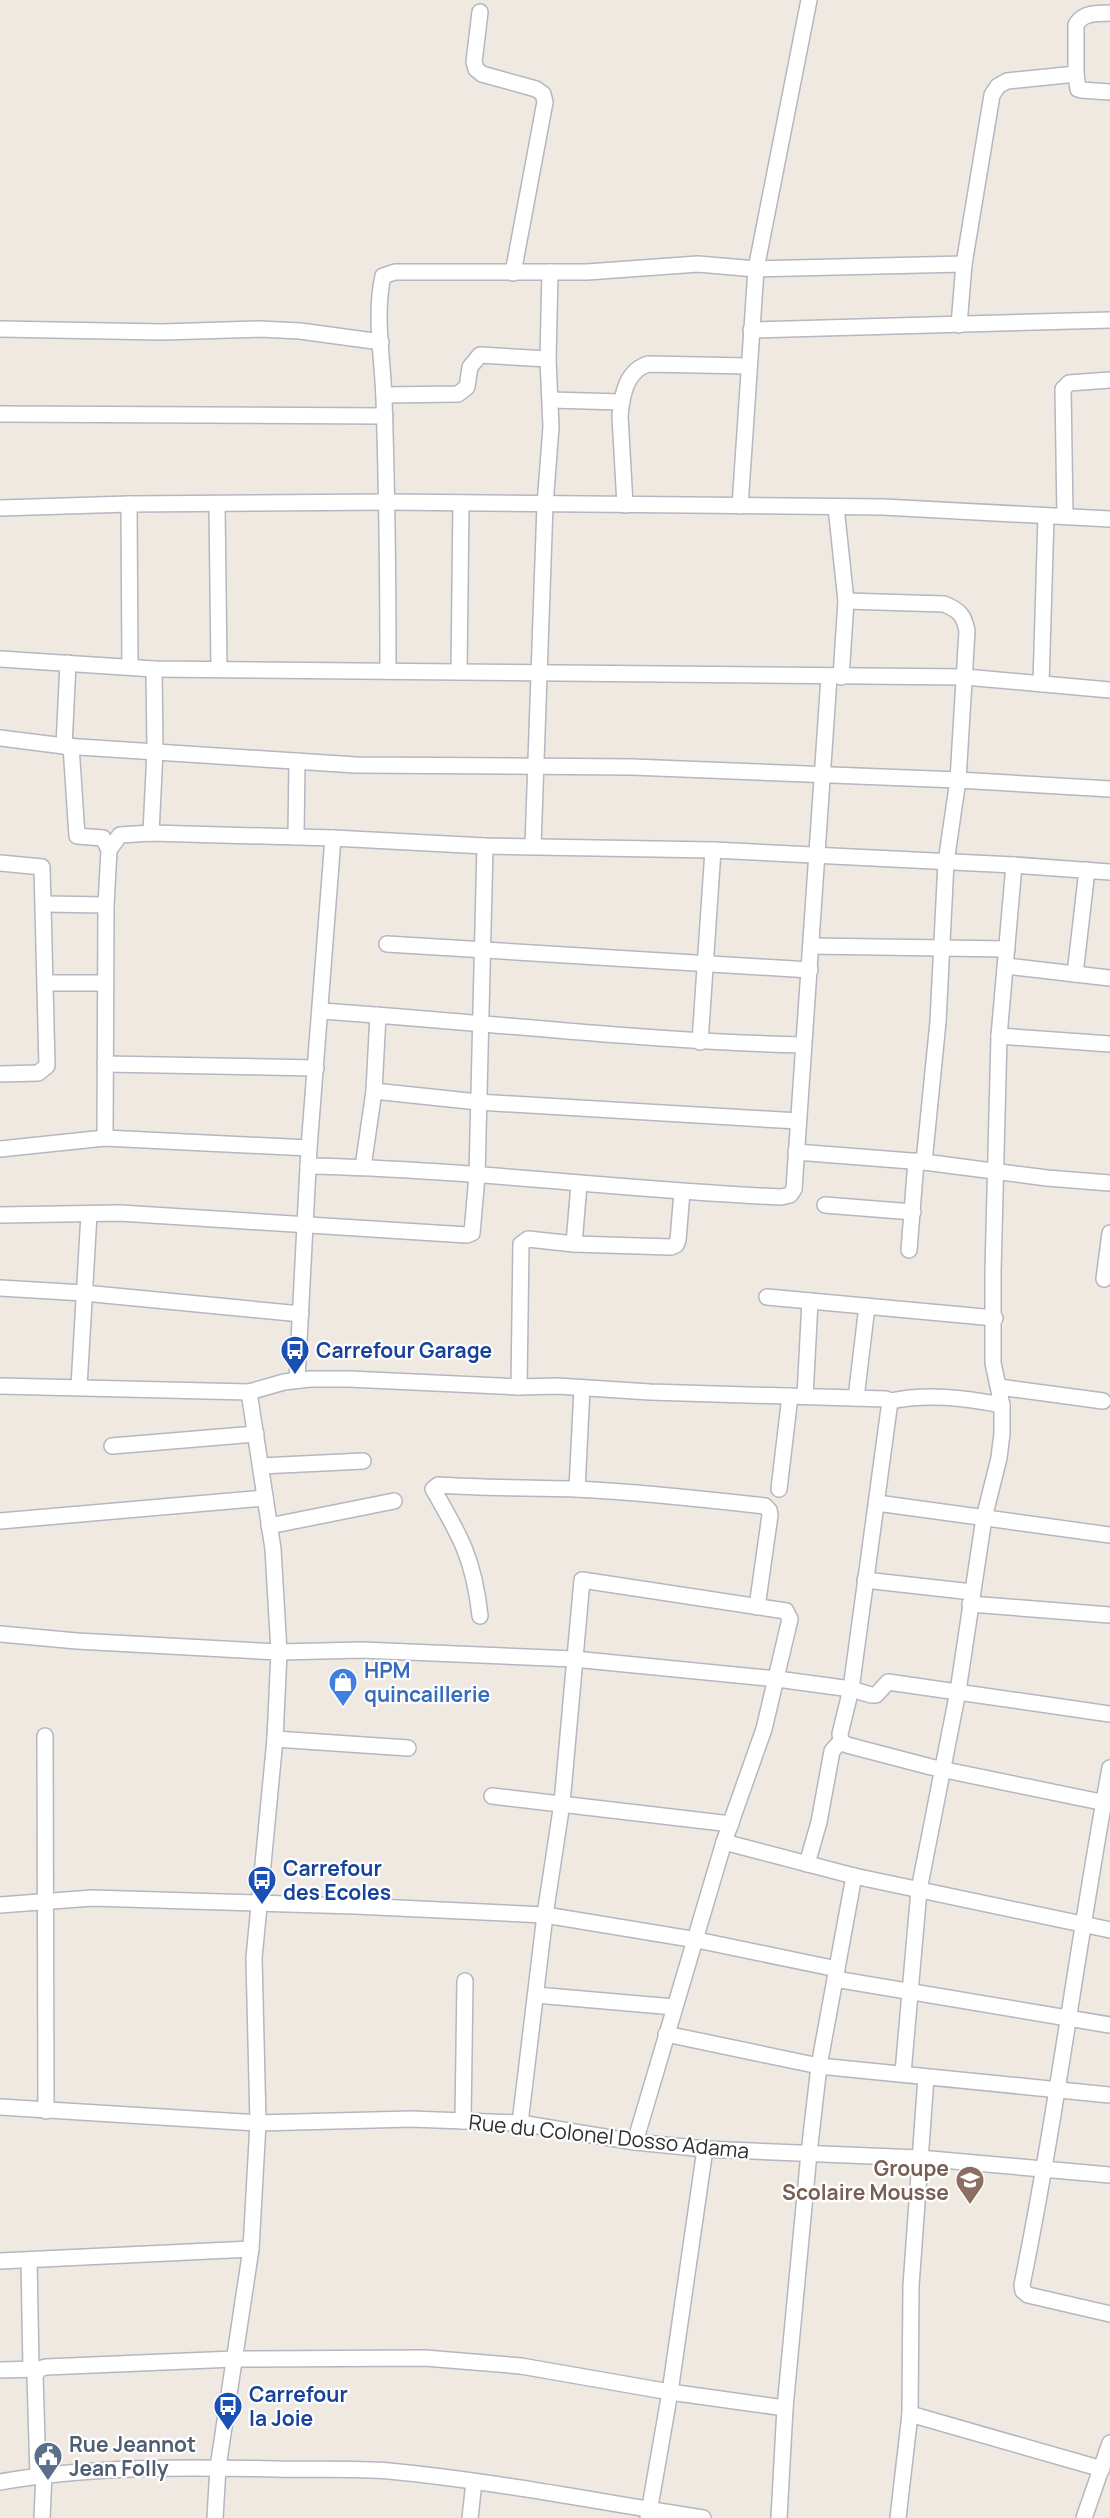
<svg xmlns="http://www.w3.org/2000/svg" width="1110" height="2518" font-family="Manrope,sans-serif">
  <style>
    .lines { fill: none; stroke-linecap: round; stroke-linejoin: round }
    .minor-casing { stroke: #b4b7c1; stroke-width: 18 }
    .minor { stroke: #fff; stroke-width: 15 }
    .labels { text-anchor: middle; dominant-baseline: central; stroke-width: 4.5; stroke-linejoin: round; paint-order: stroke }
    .transit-label { font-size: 21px; font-weight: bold; fill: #164399; stroke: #fff; text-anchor: start }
    .shop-label { font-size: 21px; font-weight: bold; fill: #366cbe; stroke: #fff; text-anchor: start }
    .street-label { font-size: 21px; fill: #2e2e2e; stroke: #fff }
    .education-label { font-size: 21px; font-weight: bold; fill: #785e54; stroke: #fff; text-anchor: end }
    .service-label { font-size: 21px; font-weight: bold; fill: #4e5e75; stroke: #fff; text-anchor: start }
  </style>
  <rect width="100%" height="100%" fill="#efe9e1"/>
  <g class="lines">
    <g class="minor-casing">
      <g id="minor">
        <polyline points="480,12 474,62 476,69 482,74 536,89 543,94 545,102 513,273"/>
        <path d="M1110 13C1096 14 1083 12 1076 25V74L1078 89 1081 90 1110 92"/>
        <polyline points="959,325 964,264 992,95 998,86 1007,81 1076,74"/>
        <polyline points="0,329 162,332 260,329 300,331 381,342"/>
        <polyline points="751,330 1110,320"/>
        <polyline points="384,395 458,394 467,387 470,367 480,355 548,359"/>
        <polyline points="551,400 621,402"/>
        <polyline points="0,414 385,416"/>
        <polyline points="129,504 130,666"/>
        <polyline points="217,504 219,669"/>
        <path d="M625 505 620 416C622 395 626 371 648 364L749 366"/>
        <polyline points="740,506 756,269 809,0"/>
        <polyline points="836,507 846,601 841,677"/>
        <polyline points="0,508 129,504 388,502 883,507 1110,519"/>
        <polyline points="1065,516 1063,389 1069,383 1110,380"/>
        <path d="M846 601 944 604C959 610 964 615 967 631L958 780 946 862 938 1022 924 1162"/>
        <polyline points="0,659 154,669 965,677 1110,690"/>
        <path d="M388 671C388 580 387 490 384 400 383 360 374 316 383 276L395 272H587L698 264 756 269 964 264"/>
        <polyline points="459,672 461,503"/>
        <polyline points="1041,684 1046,516"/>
        <polyline points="0,738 64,746 356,765 632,767 958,780 1110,789"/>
        <polyline points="64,746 68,663"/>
        <polyline points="71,746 77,836 103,838 109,850"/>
        <polyline points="151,833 155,751 154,669"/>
        <polyline points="296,837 297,761"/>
        <polyline points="533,846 545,505 551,427 548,359 550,272"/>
        <polyline points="0,863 42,867 47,1066 38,1073 0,1074"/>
        <polyline points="44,904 106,905"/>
        <polyline points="387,944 810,970"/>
        <polyline points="812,946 1007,949"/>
        <polyline points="1006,966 1110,978"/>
        <polyline points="1075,974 1087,870"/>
        <polyline points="45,983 104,983"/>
        <path d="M321 1011C482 1022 642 1041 803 1045"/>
        <polyline points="999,1036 1110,1044"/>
        <polyline points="700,1042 713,850"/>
        <polyline points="105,1064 316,1068"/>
        <polyline points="374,1091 478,1102 798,1121"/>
        <polyline points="105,1138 106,905 109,850 120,835 151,833 333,838 485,846 713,850 1014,865 1110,872"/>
        <polyline points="0,1149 105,1138 309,1148"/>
        <polyline points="796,1152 924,1162 1047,1178 1110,1183"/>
        <path d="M308 1166C466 1169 623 1190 781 1197L790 1195 794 1189 829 677"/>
        <polyline points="363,1167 374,1091 378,1015"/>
        <polyline points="825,1205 913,1212"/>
        <polyline points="0,1215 120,1213 467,1235 472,1233 477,1176 485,846"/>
        <polyline points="574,1244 579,1184"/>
        <polyline points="909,1250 916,1161"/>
        <polyline points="1104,1279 1110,1233"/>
        <polyline points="0,1288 84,1293 301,1314"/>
        <polyline points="767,1297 995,1318"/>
        <polyline points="297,1380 309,1148 333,838"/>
        <path d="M0 1386 249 1392 284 1382 310 1379H349L519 1387 557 1386 650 1392 886 1399 890 1401C928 1393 964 1398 1002 1405"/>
        <polyline points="79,1387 89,1214"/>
        <polyline points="519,1387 521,1244 528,1239 574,1244 671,1247 676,1245 678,1240 682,1192"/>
        <polyline points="999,1387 1103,1401"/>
        <polyline points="805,1396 810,1301"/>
        <polyline points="856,1398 867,1306"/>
        <polyline points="890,1401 851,1689 840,1734 841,1741 847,1745 931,1767 1110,1804"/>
        <polyline points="112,1446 256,1434"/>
        <polyline points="261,1466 363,1461"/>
        <polyline points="577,1489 582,1388"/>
        <polyline points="779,1489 790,1396"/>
        <polyline points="877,1503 1110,1535"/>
        <polyline points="0,1521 265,1498"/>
        <polyline points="269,1526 394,1501"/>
        <polyline points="865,1580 972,1592"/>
        <polyline points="970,1604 1110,1615"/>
        <path d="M480 1616C474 1560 461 1537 433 1489L438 1485C484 1488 530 1488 576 1489 639 1492 703 1499 765 1506L769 1510 770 1515 757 1607"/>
        <polyline points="0,1634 77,1641 279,1652 362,1650 574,1659 777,1679 851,1689 871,1695 876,1695 888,1682 1110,1714"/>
        <polyline points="45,1736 46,2111"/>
        <polyline points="275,1739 408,1748"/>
        <path d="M1110 1768C1078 1940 1057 2113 1022 2285L1023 2291 1028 2295 1110 2314"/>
        <polyline points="492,1796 731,1824"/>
        <polyline points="724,1842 854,1876 1110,1930"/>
        <polyline points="807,1864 819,1822 832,1751 841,1741"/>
        <polyline points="0,1905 92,1898 355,1906 545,1915 697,1940 837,1969"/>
        <polyline points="835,1979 1110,2025"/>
        <polyline points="536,1995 674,2007"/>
        <polyline points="666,2034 819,2066 1110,2095"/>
        <polyline points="903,2073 919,1890 958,1691 984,1518 999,1458 1002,1433 1002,1405 993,1363 993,1271 999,1036 1014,865"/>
        <polyline points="0,2107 258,2123 411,2119 520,2123 635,2142 705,2149 919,2158 1110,2175"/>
        <polyline points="463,2121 465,1981"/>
        <polyline points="520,2123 545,1915 562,1803 582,1580 786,1611 790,1619 764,1729 724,1842 635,2142"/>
        <polyline points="29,2260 31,2368"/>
        <polyline points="0,2261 251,2249"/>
        <polyline points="0,2370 39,2369"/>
        <polyline points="910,2414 1102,2469"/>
        <polyline points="38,2475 35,2376 39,2369 46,2367 234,2359 425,2358 521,2366 670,2392 785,2408"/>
        <path d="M0 2482C91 2466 184 2467 276 2469 313 2470 352 2468 389 2471 494 2481 599 2502 703 2518"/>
        <polyline points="42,2518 44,2474"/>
        <polyline points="215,2518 218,2467 251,2249 258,2123 254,1958 275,1739 279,1652 273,1549 249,1392"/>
        <polyline points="470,2518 474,2482"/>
        <polyline points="648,2518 670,2392 705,2149"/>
        <polyline points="779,2518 785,2408 809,2153 819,2066 854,1876"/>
        <polyline points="898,2518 910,2414 911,2286 926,2077"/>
        <polyline points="1084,2518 1110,2443"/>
      </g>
    </g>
    <use href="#minor" class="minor"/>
  </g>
  <defs>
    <g id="bus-pin" transform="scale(1.5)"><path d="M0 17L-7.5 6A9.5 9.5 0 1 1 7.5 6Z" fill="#1a4fb4" stroke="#fff"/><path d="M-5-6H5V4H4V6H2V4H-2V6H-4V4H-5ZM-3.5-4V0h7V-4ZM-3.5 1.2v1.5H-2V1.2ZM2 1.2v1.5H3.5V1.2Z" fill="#fff"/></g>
    <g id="shop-pin" transform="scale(1.5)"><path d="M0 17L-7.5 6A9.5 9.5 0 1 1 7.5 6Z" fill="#3f7fe0" stroke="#fff"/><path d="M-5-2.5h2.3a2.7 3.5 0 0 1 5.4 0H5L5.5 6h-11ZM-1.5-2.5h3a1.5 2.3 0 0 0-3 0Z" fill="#fff"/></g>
    <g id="school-pin" transform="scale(1.5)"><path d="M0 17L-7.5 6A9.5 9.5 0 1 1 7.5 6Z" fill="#8d6e63" stroke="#fff"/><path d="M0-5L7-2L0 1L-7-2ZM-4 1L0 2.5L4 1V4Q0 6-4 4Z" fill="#fff"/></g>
    <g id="civic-pin" transform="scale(1.5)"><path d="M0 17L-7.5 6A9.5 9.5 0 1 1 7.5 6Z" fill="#5c6f8a" stroke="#fff"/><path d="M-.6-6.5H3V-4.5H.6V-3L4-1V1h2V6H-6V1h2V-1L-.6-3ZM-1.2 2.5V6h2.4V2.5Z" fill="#fff"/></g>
  </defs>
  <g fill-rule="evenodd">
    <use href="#bus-pin" x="295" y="1350"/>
    <use href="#shop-pin" x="343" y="1682"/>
    <use href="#bus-pin" x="262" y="1880"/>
    <use href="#school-pin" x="970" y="2180"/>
    <use href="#bus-pin" x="228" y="2406"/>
    <use href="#civic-pin" x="48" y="2456"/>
  </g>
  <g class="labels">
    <g class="transit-label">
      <text x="316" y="1350">Carrefour Garage</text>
      <text x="283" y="1868">Carrefour<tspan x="283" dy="24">des Ecoles</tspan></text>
      <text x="249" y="2394">Carrefour<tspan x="249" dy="24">la Joie</tspan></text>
    </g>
    <g class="shop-label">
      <text x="364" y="1670">HPM<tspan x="364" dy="24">quincaillerie</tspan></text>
    </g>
    <g class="street-label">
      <text transform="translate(609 2136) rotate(6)">Rue du Colonel Dosso Adama</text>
    </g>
    <g class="education-label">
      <text x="949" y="2168">Groupe<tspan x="949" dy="24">Scolaire Mousse</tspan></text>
    </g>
    <g class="service-label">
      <text x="69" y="2444">Rue Jeannot<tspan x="69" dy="24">Jean Folly</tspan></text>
    </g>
  </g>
</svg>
